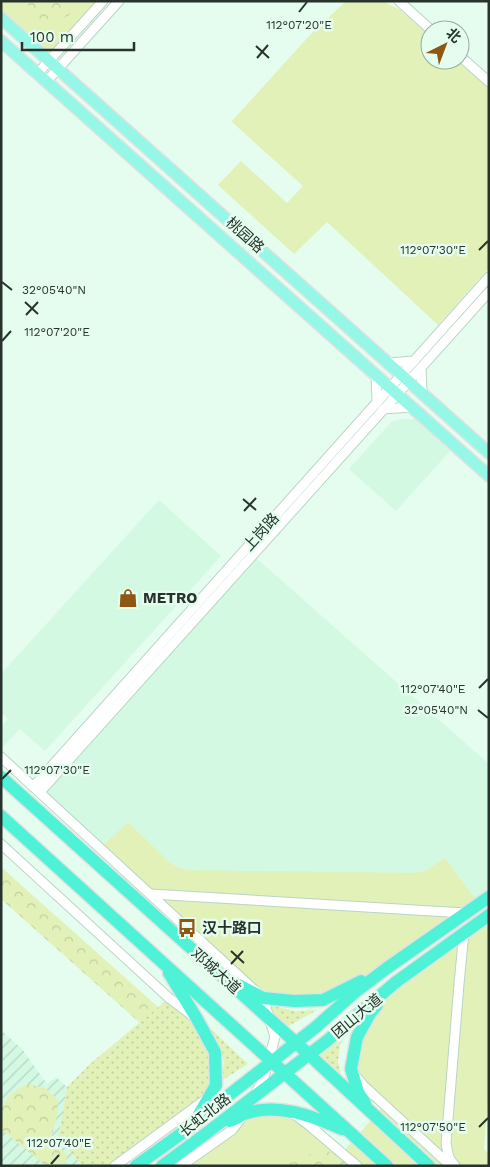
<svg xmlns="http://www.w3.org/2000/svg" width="490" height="1167" font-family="'Work Sans','Noto Sans SC',sans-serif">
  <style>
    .built { fill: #d3f9e3 }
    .industrial { fill: url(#industrial-furrows) }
    .green { fill: #e1f1b8 }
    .forest { fill: url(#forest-crowns) }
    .garden { fill: url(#garden-dots) }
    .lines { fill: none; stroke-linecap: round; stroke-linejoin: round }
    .minor-casing { stroke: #b9d6c5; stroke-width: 11 }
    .major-casing { stroke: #e1e2e1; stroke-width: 14 }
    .highway-casing { stroke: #e1e2e1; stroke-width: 15 }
    .minor { stroke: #fff; stroke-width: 9 }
    .major { stroke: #95f7e6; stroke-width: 11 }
    .highway { stroke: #4ef2d6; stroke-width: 12 }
    .ticks { fill: none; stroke: #27332c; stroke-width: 2 }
    .labels { text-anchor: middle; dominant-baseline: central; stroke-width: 5; stroke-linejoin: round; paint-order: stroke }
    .street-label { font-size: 15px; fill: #27332c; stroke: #e5fdef }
    .poi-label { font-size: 15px; font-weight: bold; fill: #27332c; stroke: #e5fdef; text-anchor: start }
    .ticks-label { font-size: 12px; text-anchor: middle; fill: #27332c; stroke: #e5fdef; stroke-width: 5; stroke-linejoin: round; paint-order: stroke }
  </style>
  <defs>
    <pattern id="industrial-furrows" width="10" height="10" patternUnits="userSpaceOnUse" patternTransform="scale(1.25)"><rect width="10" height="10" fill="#d3f9e3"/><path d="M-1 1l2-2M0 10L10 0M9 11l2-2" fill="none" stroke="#b5d6c3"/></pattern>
    <pattern id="forest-crowns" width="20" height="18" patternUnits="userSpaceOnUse" patternTransform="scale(1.25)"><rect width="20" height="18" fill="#e1f1b8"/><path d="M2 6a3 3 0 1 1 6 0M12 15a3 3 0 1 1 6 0" fill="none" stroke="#c1cf9e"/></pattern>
    <pattern id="garden-dots" width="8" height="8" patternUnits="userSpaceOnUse" patternTransform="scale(1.25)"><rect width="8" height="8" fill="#e1f1b8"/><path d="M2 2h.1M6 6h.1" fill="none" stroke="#c1cf9e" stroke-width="1.8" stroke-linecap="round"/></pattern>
  </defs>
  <rect width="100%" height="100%" fill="#e5fdef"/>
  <g class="built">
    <polygon points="404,419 415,419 450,451 396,511 349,469 392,421"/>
    <polygon points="159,500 221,556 45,751 20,729 1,749 1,727 8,719 1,713 1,674"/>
    <polygon points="253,555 489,764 489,897 465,913 151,894 40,792"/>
  </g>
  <polygon class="industrial" points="1,1030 22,1049 47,1084 56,1077 67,1087 58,1139 83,1166 1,1166"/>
  <g class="green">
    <polygon points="1,1 103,1 50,61 1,18"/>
    <polygon points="346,1 383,1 400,10 430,36 430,60 456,60 489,89 489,268 438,325 327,222 294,254 218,185 241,161 287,203 303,186 233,123 232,121 310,35"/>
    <polygon points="128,822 170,863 180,868 190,870 412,873 425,871 445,858 479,904 387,968 323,1000 263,998 100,848"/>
    <polygon points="489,915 489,1090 484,1148 489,1156 489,1166 455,1166 448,1158 441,1166 181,1166 245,1114 289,1111 342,1153 384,1105 351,1069 357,1037 396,982"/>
  </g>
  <g class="forest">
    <path d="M27 1H78L75 12C69 15 60 21 53 22 40 23 30 13 27 1Z"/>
    <polygon points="1,867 158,1007 140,1023 1,899"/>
    <polygon points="27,1084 45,1088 58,1100 57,1115 54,1126 52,1135 67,1156 66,1164 46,1166 1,1129 1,1110 10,1094"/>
    <polygon points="321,1148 335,1154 349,1166 288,1166 289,1163 296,1162"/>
  </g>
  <g class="garden">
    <polygon points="169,998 197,1019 215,1052 209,1096 115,1166 83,1166 58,1139 67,1087 90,1064"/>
    <polygon points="258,1003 296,1011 317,1010 285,1028"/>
    <polygon points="210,1028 248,1064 221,1081 224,1063 221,1051"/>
    <polygon points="347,1030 340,1046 338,1061 343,1083 316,1055"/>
  </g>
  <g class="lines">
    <g class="minor-casing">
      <g id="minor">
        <polyline points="399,1 431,30"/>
        <polyline points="460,56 489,82"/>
        <polyline points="38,73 103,1"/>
        <polyline points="47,81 119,1"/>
        <polyline points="388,363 414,361"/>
        <polyline points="421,368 422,393"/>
        <polyline points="376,375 377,401"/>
        <polyline points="383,409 412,407"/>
        <polyline points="1,757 263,998 275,1037 263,1080 255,1094"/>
        <polyline points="33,787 489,277"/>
        <polyline points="40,792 489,292"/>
        <polyline points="1,844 169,998 193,1016"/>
        <polyline points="151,894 465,913"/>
        <polyline points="355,1075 364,1086 451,1166"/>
        <polyline points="294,1114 310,1126 357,1166"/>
        <polyline points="115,1166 205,1100"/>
        <polyline points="181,1166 232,1130 243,1116"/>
        <polyline points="455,1166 449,1158 446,1144 459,984 464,932"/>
      </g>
    </g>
    <g class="major-casing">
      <g id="major">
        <polyline points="1,18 489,453"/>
        <polyline points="1,41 489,476"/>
      </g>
    </g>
    <g class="highway-casing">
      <g id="highway">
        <polyline points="1,777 304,1050 429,1166"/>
        <polyline points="1,816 387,1166"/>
        <polyline points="169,973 197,1019 215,1052 216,1085 198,1116"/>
        <polyline points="239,985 263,998 294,1001 323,1000 361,981"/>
        <polyline points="365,1103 358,1092 351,1069 357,1037 371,1012 377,1005"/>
        <path d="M230 1121C235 1119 240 1116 244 1114 277 1102 312 1116 342 1129"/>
        <polyline points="136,1166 192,1126 210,1110 316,1027 354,993 387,968 489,897"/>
        <polyline points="162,1166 204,1135 328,1040 396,982 489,915"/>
      </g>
    </g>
    <use href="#minor" class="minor"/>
    <use href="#major" class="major"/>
    <use href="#highway" class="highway"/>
  </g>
  <path class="ticks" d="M299 12 307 2M256 46 269 58M257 58 268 45M479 250 488 241M2 282 12 290M25 302 38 314M26 315 38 302M2 341 11 331M243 499 256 510M244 511 256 498M479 688 488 679M478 710 488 718M2 779 11 770M231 951 244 963M231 964 243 951M479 1127 488 1118M51 1164 59 1155"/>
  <defs>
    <g id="shop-bare" transform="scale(1.5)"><path d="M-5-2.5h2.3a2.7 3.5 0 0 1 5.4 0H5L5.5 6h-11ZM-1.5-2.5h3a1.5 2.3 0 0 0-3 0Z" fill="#905613" stroke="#e5fdef" stroke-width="2.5" paint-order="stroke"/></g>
    <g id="bus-bare" transform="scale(1.5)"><path d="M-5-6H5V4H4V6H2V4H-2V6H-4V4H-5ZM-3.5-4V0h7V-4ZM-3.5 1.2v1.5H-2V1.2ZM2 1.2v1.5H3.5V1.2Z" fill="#905613" stroke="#e5fdef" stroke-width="2.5" paint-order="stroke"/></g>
  </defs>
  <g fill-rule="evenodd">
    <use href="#shop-bare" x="128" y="598"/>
    <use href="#bus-bare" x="187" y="928"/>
  </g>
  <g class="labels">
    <g class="street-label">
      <text transform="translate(245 235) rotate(42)">桃园路</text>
      <text transform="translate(261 532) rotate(-48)">上岗路</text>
      <text transform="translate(216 971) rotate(42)">邓城大道</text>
      <text transform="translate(357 1016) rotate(-40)">团山大道</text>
      <text transform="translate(205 1115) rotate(-38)">长虹北路</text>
    </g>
    <g class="poi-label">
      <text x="143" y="598">METRO</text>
      <text x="202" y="928">汉十路口</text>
    </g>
  </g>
  <g class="ticks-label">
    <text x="299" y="29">112°07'20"E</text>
    <text x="433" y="254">112°07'30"E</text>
    <text x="54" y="294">32°05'40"N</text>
    <text x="57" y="336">112°07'20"E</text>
    <text x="433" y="693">112°07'40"E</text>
    <text x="436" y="714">32°05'40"N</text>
    <text x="57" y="774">112°07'30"E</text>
    <text x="433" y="1131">112°07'50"E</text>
    <text x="59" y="1147">112°07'40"E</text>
  </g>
  <rect width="490" height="1167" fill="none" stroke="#27332c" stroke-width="5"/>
  <g transform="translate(445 45) rotate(42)"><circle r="24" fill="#e5fdef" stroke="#99aca1"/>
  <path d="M0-4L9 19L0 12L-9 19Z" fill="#905613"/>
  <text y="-8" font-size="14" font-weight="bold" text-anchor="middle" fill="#27332c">北</text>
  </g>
  <path d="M22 42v8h112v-8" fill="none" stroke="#27332c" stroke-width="2.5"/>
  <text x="30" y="42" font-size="15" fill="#27332c" stroke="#e5fdef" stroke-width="4" paint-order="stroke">100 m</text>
</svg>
